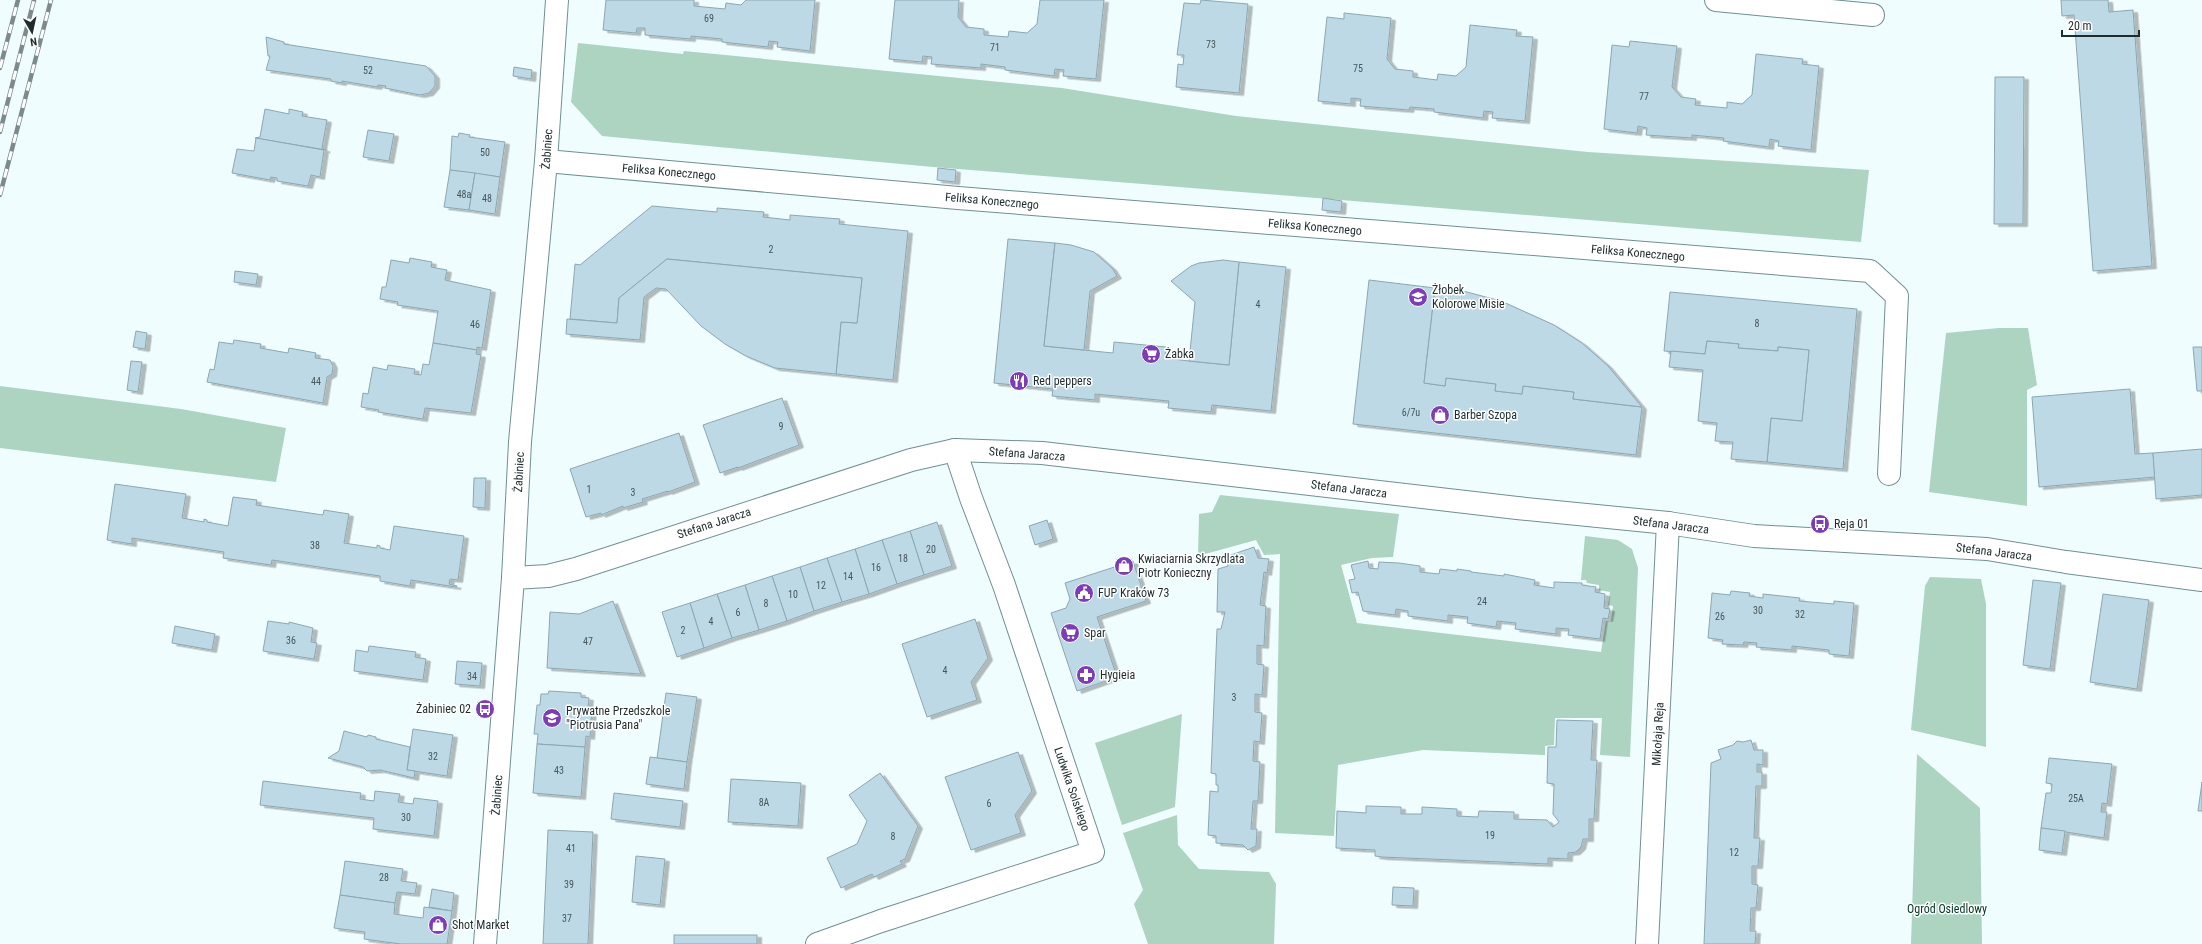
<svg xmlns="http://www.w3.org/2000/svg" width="2202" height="944" font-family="'Roboto Condensed',sans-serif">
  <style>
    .green { fill: #acd4c0 }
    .building { fill: #bcd9e5; stroke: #8ba7b2; filter: url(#shadow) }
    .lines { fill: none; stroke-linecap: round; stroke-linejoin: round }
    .minor-casing { stroke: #718f93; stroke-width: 24 }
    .minor { stroke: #fff; stroke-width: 22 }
    .rail-casing { stroke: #7d8a8b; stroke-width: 4.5 }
    .rail { stroke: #fff; stroke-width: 3; stroke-dasharray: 9; stroke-linecap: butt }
    .labels { text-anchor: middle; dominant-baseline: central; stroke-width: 3; stroke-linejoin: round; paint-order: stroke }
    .number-label { font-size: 10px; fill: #46575b }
    .street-label { font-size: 12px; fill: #1f2c2d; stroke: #fff }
    .poi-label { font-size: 12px; fill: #1f2c2d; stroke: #fff; text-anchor: start }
    .park-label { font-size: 12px; fill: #003522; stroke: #fff }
  </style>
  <defs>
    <filter id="shadow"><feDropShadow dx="4.5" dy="2.5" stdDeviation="0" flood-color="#0004"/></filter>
  </defs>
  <rect width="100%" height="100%" fill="#f0fdfe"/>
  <g class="green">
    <polygon points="578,43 683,54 684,51 1062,88 1236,116 1588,152 1869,170 1861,242 933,167 602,136 571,102"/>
    <polygon points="1999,328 2028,328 2037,385 2027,390 2027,506 1929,492 1946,333"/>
    <polygon points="0,386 181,409 286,428 276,482 0,448"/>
    <polygon points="1220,495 1399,514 1393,557 1372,558 1341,565 1357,623 1601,652 1606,621 1611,621 1613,606 1608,605 1610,592 1599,590 1599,585 1587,583 1586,580 1581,580 1585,536 1618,540 1632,549 1638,568 1630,757 1600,755 1602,718 1555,718 1554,745 1545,746 1545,755 1423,750 1338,765 1334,836 1275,833 1280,554 1264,555 1256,540 1198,556 1199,514 1212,512"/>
    <polygon points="1930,577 1981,579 1986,604 1986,747 1911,730 1925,586"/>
    <polygon points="1182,714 1175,807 1122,825 1095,743"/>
    <polygon points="1917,754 1980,808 1982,944 1911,944"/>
    <polygon points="1177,815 1178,845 1199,869 1269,872 1276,884 1274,944 1148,944 1134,904 1143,890 1123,833"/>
  </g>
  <g class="building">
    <polygon points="606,0 694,0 694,6 725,9 726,3 741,5 746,0 815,0 810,51 777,47 778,42 769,41 768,47 722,42 722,39 691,36 691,39 645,35 645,28 637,28 636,33 603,30"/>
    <polygon points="895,0 959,0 958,17 966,27 984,29 984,35 1008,37 1009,31 1027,33 1037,24 1040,0 1104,0 1096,79 1063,76 1064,70 1055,69 1054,76 1005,70 1005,67 981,64 981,68 931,64 932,57 923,56 922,62 889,59"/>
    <polygon points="1201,0 1248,4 1239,93 1176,87 1178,64 1183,65 1184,55 1177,55 1184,3 1200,4"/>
    <polygon points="2061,0 2108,0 2109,12 2133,10 2152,266 2093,271 2074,15 2062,16"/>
    <polygon points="1344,13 1391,18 1387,59 1395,69 1413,71 1413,77 1437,80 1438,74 1456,76 1466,67 1470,25 1517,30 1516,36 1533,37 1525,121 1492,118 1493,112 1484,111 1483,118 1434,112 1434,109 1410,107 1409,110 1360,106 1361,99 1351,98 1351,104 1318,101 1327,17 1344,19"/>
    <polygon points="266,37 284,42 284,44 426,66 435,76 435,86 429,93 420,95 385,88 386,86 378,85 377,87 342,81 342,83 331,81 331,79 266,70 270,56 268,56"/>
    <polygon points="1630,41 1677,46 1672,87 1681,97 1696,99 1695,105 1727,108 1727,102 1742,104 1752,95 1756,54 1803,59 1802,64 1819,66 1811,150 1778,146 1779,141 1770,139 1769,147 1723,141 1724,138 1692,135 1692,138 1646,135 1647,128 1638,126 1637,133 1604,129 1612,45 1629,47"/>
    <polygon points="514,67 532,70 531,79 513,76"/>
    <polygon points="1995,77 2024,77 2023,224 1994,224"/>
    <polygon points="265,109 289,114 289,109 303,112 302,116 327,120 322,148 326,150 255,138 260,137"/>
    <polygon points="368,130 394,134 389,161 363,157"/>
    <polygon points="459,133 470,135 469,137 505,142 500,177 450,170 452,136 458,137"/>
    <polygon points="256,138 324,150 320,177 311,175 308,186 277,181 277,178 271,177 270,180 232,173 237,149 254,151"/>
    <polygon points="938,168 956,170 955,182 937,180"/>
    <polygon points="450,170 475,173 469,210 444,207"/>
    <polygon points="475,173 500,177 495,214 469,210"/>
    <polygon points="1323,198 1342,201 1341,212 1322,210"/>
    <polygon points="652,206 717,212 717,208 764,212 763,217 790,220 790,215 840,219 839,224 908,231 893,380 836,374 841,322 857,323 862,278 667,259 619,298 617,323 570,319 575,264 580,265"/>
    <polygon points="1008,239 1055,243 1044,346 1113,353 1114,342 1166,347 1165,358 1189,361 1229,365 1239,262 1286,267 1271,411 1212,405 1211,412 1168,408 1169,401 1095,394 1095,400 1052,396 1053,389 994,383"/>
    <polygon points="1055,243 1071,245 1094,252 1112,268 1117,276 1090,291 1084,350 1044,346"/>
    <polygon points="410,258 432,262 431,267 447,270 445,280 491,290 482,348 477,347 477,350 433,343 438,311 397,305 398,302 380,299 382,287 386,287 391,260 409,263"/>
    <polygon points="667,259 862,278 857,323 841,322 836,374 775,368 746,356 725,344 701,326 666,289 656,288 644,297 640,340 566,334 567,319 617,323 619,298"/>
    <polygon points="1223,260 1239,262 1229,365 1189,361 1195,302 1171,281 1191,266 1199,263"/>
    <polygon points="235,271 258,274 256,285 234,282"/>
    <polygon points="1369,280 1435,288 1424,383 1445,386 1446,378 1496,384 1495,391 1522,394 1523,386 1574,392 1573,399 1642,407 1636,455 1353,424"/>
    <polygon points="1435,288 1467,292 1501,301 1554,325 1582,343 1608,366 1642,407 1573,399 1574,392 1523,386 1522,394 1495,391 1496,384 1446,378 1445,386 1424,383"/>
    <polygon points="1670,292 1857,309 1843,469 1767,462 1771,418 1802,421 1809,350 1778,347 1778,351 1738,348 1739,344 1707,341 1705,354 1664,351"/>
    <polygon points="136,331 147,333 145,349 133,347"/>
    <polygon points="234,340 261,344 260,348 288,353 289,348 316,353 315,358 330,360 333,366 332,374 327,377 323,403 207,382 210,369 214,370 219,342 233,344"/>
    <polygon points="1707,341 1739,344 1738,348 1778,351 1778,347 1809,350 1802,421 1771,418 1767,462 1731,459 1733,442 1715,441 1717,423 1698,421 1703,370 1669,367 1671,351 1705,354"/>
    <polygon points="433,343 477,350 476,354 481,355 471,413 425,408 423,419 378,412 379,410 361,407 363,393 368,394 373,367 387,370 388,365 415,369 414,374 421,375 423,364 429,365"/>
    <polygon points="2193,347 2202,347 2202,391 2197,391"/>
    <polygon points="131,361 142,362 138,392 127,390"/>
    <polygon points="2130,389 2135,454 2153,453 2155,477 2039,487 2032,397"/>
    <polygon points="782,398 799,445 738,468 738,467 720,473 703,425"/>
    <polygon points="679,433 695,482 668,492 668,491 642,499 643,502 623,508 623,506 601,515 601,513 586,517 570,469"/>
    <polygon points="2202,449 2202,495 2156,499 2153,453"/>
    <polygon points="474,478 486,478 485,508 473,507"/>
    <polygon points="115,484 186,494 182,518 204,522 204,519 207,520 207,522 228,526 233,497 257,500 256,505 323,515 324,510 349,514 344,543 377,548 377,545 380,546 380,548 390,550 394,526 464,536 458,580 450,579 449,584 457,586 456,587 411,580 410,586 380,581 380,576 272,560 271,565 223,558 224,552 132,538 132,544 107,540"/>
    <polygon points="1047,520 1053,539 1035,545 1029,526"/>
    <polygon points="937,522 952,566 924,575 910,531"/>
    <polygon points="910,531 924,575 897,584 882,540"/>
    <polygon points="882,540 897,584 869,594 855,549"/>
    <polygon points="1254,547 1258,558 1269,559 1267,573 1264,572 1260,605 1266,606 1264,646 1257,645 1257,664 1264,665 1262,695 1255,694 1255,712 1262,713 1260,742 1254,741 1253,761 1260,762 1258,801 1253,801 1251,829 1257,829 1256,846 1248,850 1243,845 1216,843 1216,836 1208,835 1210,791 1218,792 1218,785 1216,785 1216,774 1211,773 1217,629 1221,629 1225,612 1217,612 1218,569 1228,566 1225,557"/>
    <polygon points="855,549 869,594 842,602 827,558"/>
    <polygon points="827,558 842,602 814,611 800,567"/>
    <polygon points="1133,561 1146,601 1097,617 1117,677 1077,691 1051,613 1066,608 1070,599 1065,583"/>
    <polygon points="1368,561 1369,568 1378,569 1379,562 1399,563 1420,566 1420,572 1439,574 1440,569 1457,571 1457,569 1471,571 1471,572 1504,576 1504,574 1535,580 1534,585 1554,588 1554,582 1582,583 1582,585 1596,587 1595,592 1605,594 1604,608 1610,609 1608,619 1603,618 1600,639 1568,635 1569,629 1556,628 1556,634 1515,629 1516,623 1497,621 1496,627 1467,623 1468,617 1448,615 1448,621 1408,616 1408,611 1396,609 1395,615 1363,611 1358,592 1352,593 1349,580 1355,579 1351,565"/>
    <polygon points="800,567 814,611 787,621 772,576"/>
    <polygon points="772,576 787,621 759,630 745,585"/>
    <polygon points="2033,580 2061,583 2050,669 2023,665"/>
    <polygon points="745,585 759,630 732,638 717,594"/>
    <polygon points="1731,591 1750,593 1749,596 1763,598 1763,594 1800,598 1799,601 1834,604 1834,601 1854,603 1849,656 1829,654 1829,650 1792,646 1792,650 1756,647 1757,643 1744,642 1743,645 1722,644 1723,640 1708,638 1712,593 1730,595"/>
    <polygon points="717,594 732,638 704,648 690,603"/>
    <polygon points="2103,594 2149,600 2137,689 2090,682"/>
    <polygon points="613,601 641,674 547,668 550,612 579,614"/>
    <polygon points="690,603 704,648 677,657 662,612"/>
    <polygon points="975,619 988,658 971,682 977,700 927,717 902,644"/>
    <polygon points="268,621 289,624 289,622 313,628 311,642 317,643 314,659 263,651"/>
    <polygon points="175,626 215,634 212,650 172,643"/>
    <polygon points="369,646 416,652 415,657 426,659 423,680 354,671 356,650 368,652"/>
    <polygon points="457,661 482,663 480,686 455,684"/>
    <polygon points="549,691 581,693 581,697 589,698 588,708 592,709 590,737 586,736 585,747 537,744 538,734 534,734 537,705 540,705 541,694 548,694"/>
    <polygon points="666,693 697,697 687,762 657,758"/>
    <polygon points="1557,720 1593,721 1591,760 1597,760 1594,819 1589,819 1589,839 1583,839 1581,847 1576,852 1568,853 1568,859 1548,858 1548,864 1382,857 1375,856 1375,850 1336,848 1337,811 1366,813 1366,806 1401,807 1401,814 1422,814 1422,807 1457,809 1457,816 1478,817 1479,811 1514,812 1514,819 1547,820 1553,827 1559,822 1553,814 1554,784 1547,783 1548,747 1556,747"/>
    <polygon points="413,729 453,735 447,776 407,770"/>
    <polygon points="344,731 367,737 368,735 376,737 376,739 410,747 407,770 415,771 414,778 380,770 367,771 363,767 328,758 339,751"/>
    <polygon points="1751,740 1754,750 1763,750 1763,765 1757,764 1757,772 1762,772 1762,786 1756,786 1754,838 1760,838 1758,866 1752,866 1752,884 1758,885 1756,908 1751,908 1750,931 1756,931 1755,944 1704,944 1711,763 1721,759 1718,750 1733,745 1737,741 1743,742"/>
    <polygon points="537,744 585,747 581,797 533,793"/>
    <polygon points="1018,752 1032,791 1015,815 1021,833 971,850 945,777"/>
    <polygon points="650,757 687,762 684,789 646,784"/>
    <polygon points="2049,758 2112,764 2107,804 2102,803 2101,812 2107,812 2104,838 2041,828 2046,793 2051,793 2052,784 2046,783"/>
    <polygon points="880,773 918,826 905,859 900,861 902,864 874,877 872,874 841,888 827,858 857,844 867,821 849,795"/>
    <polygon points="731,779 801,783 798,826 728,822"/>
    <polygon points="263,781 361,793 360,799 374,801 375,791 400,794 398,802 413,804 414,798 438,801 434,836 373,829 374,818 260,805"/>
    <polygon points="2202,782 2202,811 2198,811"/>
    <polygon points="614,793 683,801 680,827 611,819"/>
    <polygon points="2041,828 2065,831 2062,853 2039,850"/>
    <polygon points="548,830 593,832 588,944 543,944"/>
    <polygon points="636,856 665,859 660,905 632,902"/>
    <polygon points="345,861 403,869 401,881 417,883 415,894 397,892 395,903 340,895"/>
    <polygon points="1393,887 1414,888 1413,906 1392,905"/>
    <polygon points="432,889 454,893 452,911 429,907"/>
    <polygon points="340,895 395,903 394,914 423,918 424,907 452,911 447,944 401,944 364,939 365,932 334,928"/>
    <rect x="674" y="935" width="83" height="9"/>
  </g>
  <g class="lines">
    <g class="minor-casing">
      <g id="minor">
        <polyline points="1716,0 1873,15"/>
        <polyline points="546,161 958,198 1870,271 1897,296 1889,474"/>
        <polyline points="513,578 548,576 576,569 911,460 955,450 1042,453 1517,508 1668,523 1754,536 1987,549 2066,562 2202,580"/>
        <polyline points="485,944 513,578 520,442 546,161 557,0"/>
        <polyline points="817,944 881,921 1093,852 1004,585 971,498 955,450"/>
        <polyline points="1647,944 1668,523"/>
      </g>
    </g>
    <use href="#minor" class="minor"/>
    <g class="rail-casing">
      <g id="rail">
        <polyline points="0,68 18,0"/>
        <polyline points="0,132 34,0"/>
        <polyline points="0,195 51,0"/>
      </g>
    </g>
    <use href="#rail" class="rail"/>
  </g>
  <defs>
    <g id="school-disc" transform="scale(1)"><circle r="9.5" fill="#7d3eb4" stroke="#fff"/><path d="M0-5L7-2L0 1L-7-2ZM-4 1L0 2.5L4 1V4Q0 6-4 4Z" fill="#fff"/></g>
    <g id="supermarket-disc" transform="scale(1)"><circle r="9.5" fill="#7d3eb4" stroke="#fff"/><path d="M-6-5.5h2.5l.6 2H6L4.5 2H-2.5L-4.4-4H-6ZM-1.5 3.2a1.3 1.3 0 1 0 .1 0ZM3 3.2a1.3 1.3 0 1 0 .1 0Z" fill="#fff"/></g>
    <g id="restaurant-disc" transform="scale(1)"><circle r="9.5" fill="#7d3eb4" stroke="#fff"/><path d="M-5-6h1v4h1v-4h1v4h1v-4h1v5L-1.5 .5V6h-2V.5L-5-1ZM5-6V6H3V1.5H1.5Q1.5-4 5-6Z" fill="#fff"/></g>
    <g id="shop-disc" transform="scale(1)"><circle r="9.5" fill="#7d3eb4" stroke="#fff"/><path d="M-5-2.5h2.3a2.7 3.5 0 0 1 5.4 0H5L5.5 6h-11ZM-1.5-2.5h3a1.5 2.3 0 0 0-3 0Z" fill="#fff"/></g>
    <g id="bus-disc" transform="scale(1)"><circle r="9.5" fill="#7d3eb4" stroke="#fff"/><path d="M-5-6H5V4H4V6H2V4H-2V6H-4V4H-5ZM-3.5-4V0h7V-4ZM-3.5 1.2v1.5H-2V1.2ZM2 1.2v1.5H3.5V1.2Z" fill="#fff"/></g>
    <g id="civic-disc" transform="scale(1)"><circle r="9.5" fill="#7d3eb4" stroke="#fff"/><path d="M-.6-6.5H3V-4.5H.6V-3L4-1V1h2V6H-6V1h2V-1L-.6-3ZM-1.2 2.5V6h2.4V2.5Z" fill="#fff"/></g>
    <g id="pharmacy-disc" transform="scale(1)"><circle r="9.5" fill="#7d3eb4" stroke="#fff"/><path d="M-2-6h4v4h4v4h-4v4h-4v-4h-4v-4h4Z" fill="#fff"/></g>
  </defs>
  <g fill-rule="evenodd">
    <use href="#school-disc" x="1418" y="297"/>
    <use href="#supermarket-disc" x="1151" y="354"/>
    <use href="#restaurant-disc" x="1019" y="381"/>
    <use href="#shop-disc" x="1440" y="415"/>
    <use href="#bus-disc" x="1820" y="524"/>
    <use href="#shop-disc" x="1124" y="566"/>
    <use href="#civic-disc" x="1084" y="593"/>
    <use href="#supermarket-disc" x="1070" y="633"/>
    <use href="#pharmacy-disc" x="1086" y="675"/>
    <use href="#bus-disc" x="485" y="709"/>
    <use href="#school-disc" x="552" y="718"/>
    <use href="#shop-disc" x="438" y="925"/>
  </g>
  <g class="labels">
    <g class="number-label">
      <text x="709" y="18">69</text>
      <text x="1211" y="44">73</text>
      <text x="995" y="47">71</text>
      <text x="1358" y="68">75</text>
      <text x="368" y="70">52</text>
      <text x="1644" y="96">77</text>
      <text x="485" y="152">50</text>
      <text x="464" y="194">48a</text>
      <text x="487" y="198">48</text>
      <text x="771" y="249">2</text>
      <text x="1258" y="304">4</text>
      <text x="1757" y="323">8</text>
      <text x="475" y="324">46</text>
      <text x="316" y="381">44</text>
      <text x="1411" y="412">6/7u</text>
      <text x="781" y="426">9</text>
      <text x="589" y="489">1</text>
      <text x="633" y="492">3</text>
      <text x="315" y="545">38</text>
      <text x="931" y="549">20</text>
      <text x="903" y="558">18</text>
      <text x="876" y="567">16</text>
      <text x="848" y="576">14</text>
      <text x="821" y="585">12</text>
      <text x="793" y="594">10</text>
      <text x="1482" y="601">24</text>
      <text x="766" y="603">8</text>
      <text x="1758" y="610">30</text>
      <text x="738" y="612">6</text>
      <text x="1800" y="614">32</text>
      <text x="1720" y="616">26</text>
      <text x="711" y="621">4</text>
      <text x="683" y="630">2</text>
      <text x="291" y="640">36</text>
      <text x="588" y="641">47</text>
      <text x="945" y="670">4</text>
      <text x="472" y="676">34</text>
      <text x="1234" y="697">3</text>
      <text x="433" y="756">32</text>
      <text x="559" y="770">43</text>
      <text x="2076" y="798">25A</text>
      <text x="764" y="802">8A</text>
      <text x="989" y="803">6</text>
      <text x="406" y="817">30</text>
      <text x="1490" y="835">19</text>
      <text x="893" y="836">8</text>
      <text x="571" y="848">41</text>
      <text x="1734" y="852">12</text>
      <text x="384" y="877">28</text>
      <text x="569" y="884">39</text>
      <text x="567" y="918">37</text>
    </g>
    <g class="street-label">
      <text transform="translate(547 149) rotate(-86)">Żabiniec</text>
      <text transform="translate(669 172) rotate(5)">Feliksa Konecznego</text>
      <text transform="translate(992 201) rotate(5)">Feliksa Konecznego</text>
      <text transform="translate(1315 227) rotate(5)">Feliksa Konecznego</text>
      <text transform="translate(1638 253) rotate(5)">Feliksa Konecznego</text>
      <text transform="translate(1027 454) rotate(4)">Stefana Jaracza</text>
      <text transform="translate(519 472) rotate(-87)">Żabiniec</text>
      <text transform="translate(1349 489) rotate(7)">Stefana Jaracza</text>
      <text transform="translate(714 523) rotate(-18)">Stefana Jaracza</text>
      <text transform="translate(1671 525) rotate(7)">Stefana Jaracza</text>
      <text transform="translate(1994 552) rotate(7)">Stefana Jaracza</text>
      <text transform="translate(1658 734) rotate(-87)">Mikołaja Reja</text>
      <text transform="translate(1072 789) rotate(71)">Ludwika Solskiego</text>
      <text transform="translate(497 795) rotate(-86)">Żabiniec</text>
    </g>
    <g class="poi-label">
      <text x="1432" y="290">Żłobek<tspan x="1432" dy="14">Kolorowe Misie</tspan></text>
      <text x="1165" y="354">Żabka</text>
      <text x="1033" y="381">Red peppers</text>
      <text x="1454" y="415">Barber Szopa</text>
      <text x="1834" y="524">Reja 01</text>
      <text x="1138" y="559">Kwiaciarnia Skrzydlata<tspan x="1138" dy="14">Piotr Konieczny</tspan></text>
      <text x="1098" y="593">FUP Kraków 73</text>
      <text x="1084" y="633">Spar</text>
      <text x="1100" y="675">Hygieia</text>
      <text x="471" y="709" text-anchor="end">Żabiniec 02</text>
      <text x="566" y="711">Prywatne Przedszkole<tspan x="566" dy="14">"Piotrusia Pana"</tspan></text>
      <text x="452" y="925">Shot Market</text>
    </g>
    <g class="park-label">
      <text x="1947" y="909">Ogród Osiedlowy</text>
    </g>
  </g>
  <g transform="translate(32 32) rotate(171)" stroke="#ffffff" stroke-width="3" paint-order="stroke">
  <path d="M0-3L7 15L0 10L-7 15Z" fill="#1f2c2d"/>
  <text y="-6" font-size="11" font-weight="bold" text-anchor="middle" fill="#1f2c2d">N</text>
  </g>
  <path d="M2062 30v6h77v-6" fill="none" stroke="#1f2c2d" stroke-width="2"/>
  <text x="2068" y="30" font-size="12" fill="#1f2c2d" stroke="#ffffff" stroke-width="3" paint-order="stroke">20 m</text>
</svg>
